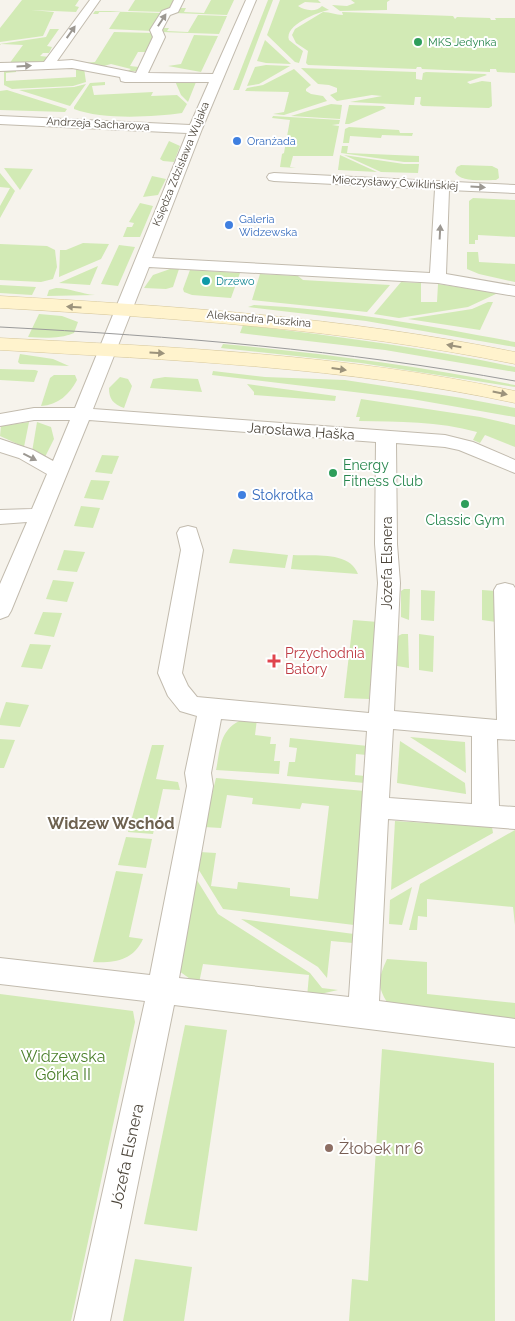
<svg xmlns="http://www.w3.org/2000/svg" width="515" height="1321" font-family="Raleway,sans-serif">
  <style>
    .green { fill: #d2eab5 }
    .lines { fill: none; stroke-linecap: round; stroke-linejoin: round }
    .minor-casing { stroke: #c2bbae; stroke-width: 2 }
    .secondary-casing { stroke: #d6c79b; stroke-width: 1 }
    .minor { fill: #fff; fill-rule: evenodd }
    .secondary { fill: #fff3cd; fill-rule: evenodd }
    .tram { stroke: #9a9a9a; stroke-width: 1 }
    .oneway { fill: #9c9892 }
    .oneway2 { fill: #9c937c }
    .leisure-dot { fill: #2e9e5b; stroke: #fff; stroke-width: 2 }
    .shop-dot { fill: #3f7fe0; stroke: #fff; stroke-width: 2 }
    .culture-dot { fill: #0f9aa8; stroke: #fff; stroke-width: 2 }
    .health-dot { fill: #e0444e; stroke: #fff; stroke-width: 2 }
    .education-dot { fill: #8d6e63; stroke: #fff; stroke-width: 2 }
    .labels { text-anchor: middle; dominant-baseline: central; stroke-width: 4; stroke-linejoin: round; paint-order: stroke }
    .far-leisure-label { font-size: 11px; fill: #27864d; stroke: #fff; text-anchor: start }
    .far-street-label { font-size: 11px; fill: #4b4439; stroke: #fff }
    .far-shop-label { font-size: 11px; fill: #366cbe; stroke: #fff; text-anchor: start }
    .far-culture-label { font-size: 11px; fill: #0d838f; stroke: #fff; text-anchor: start }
    .street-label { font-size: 14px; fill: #4b4439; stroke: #fff }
    .leisure-label { font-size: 14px; fill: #27864d; stroke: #fff; text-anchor: start }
    .shop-label { font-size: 14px; fill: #366cbe; stroke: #fff; text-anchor: start }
    .health-label { font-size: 14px; fill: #be3a42; stroke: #fff; text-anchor: start }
    .quarter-label { font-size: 16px; font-weight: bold; fill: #6e6250; stroke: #fff }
    .near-park-label { font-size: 16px; fill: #4a7f2a; stroke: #fff }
    .near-education-label { font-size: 16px; fill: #785e54; stroke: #fff; text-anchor: start }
    .near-street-label { font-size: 16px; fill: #4b4439; stroke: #fff }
  </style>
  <rect width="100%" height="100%" fill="#f6f3ec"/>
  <g class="green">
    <polygon points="22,0 79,0 75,6 79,7 76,12 31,10 54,12 43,36 0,42 0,28"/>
    <polygon points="135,0 175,0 170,10 164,12 128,11"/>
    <polygon points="211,0 234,0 227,15 174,13 180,8 186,8 184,12 204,13"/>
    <polygon points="268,0 273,0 239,90 233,90"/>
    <path d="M280 0H318L321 3 305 2 298 6C305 11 317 12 322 6L329 10C318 12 284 25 289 40L303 51 299 63 295 62 267 35Z"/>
    <polygon points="351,0 390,0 387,2 387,10 340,11 332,5 347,6 355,3"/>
    <polygon points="95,11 162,13 152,31 109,29 120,12 100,11 98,14 93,14"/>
    <path d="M323 12C331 12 335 15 343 15L342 12 453 16 455 19 457 17 490 18 491 20H496L495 18H515V73L497 72 496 69H490V72L422 69 421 67H417L416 69 308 65 306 63 308 51 296 43 292 35 295 29Z"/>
    <polygon points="198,15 227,16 219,34 161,32 162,28 169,28 167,31 188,32"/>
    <polygon points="50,29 59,29 47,46 52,47 49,53 43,53 40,56 50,57 44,63 0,66 0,64 9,64 23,45 1,44 0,45 0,44 46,37"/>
    <polygon points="114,32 153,33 155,39 147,52 138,52 130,66 139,67 137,71 126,72 131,69 111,64 104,66 83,63 95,62"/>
    <polygon points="194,35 218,36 201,72 168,66 181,64"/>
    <polygon points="265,40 291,64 266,63 257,61"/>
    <polygon points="266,65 290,66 259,84 247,86 255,67"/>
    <polygon points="65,67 84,68 86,82 73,86 12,89 4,85 4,70 16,70 16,72 6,73 6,81 76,77 76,69 65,69"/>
    <polygon points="301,68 416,72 416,79 422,80 423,73 426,72 485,74 487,75 467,82 470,84 482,81 491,82 492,106 489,108 422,106 420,104 421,97 415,97 414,105 412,105 350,102 382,96 372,95 337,101 330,95 337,92 337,88 329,85 318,84"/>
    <polygon points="294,69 311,85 306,89 306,91 311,94 323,96 327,101 284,115 273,114 284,112 289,92 245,91 247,88 263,85"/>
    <polygon points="175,81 196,82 188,102 181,95"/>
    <path d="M105 82V85L92 86 94 95 153 92 151 96 177 95 187 104 182 113C153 117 102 120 74 109V107L90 83Z"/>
    <polygon points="86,84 70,106 19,90 74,87"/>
    <polygon points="7,90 67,109 65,112 0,110 0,91"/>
    <polygon points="331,104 342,105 340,119 291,116"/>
    <polygon points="349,105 383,106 386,108 349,124 345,124"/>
    <polygon points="273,116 340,120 339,124 332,125 339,126 333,156 293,156 290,167 296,168 280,167 282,154 284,153 290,120 272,118"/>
    <polygon points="349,127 399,130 400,133 413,133 412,136 382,135 381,138 350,136 349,143 343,143 345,129"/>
    <polygon points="169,141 180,146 174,162 163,161 160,159"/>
    <polygon points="342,146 348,146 347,153 419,156 419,162 404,162 341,153"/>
    <polygon points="340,155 377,172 338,170"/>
    <polygon points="344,155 404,164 419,164 418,173 381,172"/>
    <path d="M461 165 492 166 498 169 499 178 496 180C485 180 460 183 455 172L457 167Z"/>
    <polygon points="4,168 33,169 20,190"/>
    <polygon points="0,173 15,191 0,218 0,206 10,188 0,187"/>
    <polygon points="152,176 166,179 158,195 143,197"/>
    <polygon points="473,198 515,200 515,237 478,235 478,240 475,240 475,244 469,244 469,201"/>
    <polygon points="140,203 153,206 140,237 123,237 127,227 132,227 134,223 129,222"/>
    <polygon points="83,243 109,244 101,259 59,277 60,250 66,250"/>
    <polygon points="0,244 47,246 55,250 57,267 53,279 41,282 0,280"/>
    <polygon points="119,245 135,247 118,286 101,284"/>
    <polygon points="467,252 478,252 479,262 515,264 515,282 479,274 467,269"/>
    <polygon points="98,266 90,285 59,283"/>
    <polygon points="170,269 179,269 173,287 166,289 144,288 153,275"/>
    <polygon points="190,270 240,273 231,298 192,295 184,292 183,289"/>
    <polygon points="260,274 298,276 303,280 390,285 367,312 252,300"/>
    <polygon points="401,282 421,283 421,302 437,302 438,284 498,293 468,307 399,318 374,314"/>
    <polygon points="0,285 36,287 32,295 0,293"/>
    <path d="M56 288C70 288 81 294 95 295L47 296 49 290Z"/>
    <polygon points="488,302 493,302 480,330 408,319 472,309"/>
    <path d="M254 305C341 309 429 326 515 342V347L366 321 248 307Z"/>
    <path d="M39 314 62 316 78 322 74 333C60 339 43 338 28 337Z"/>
    <path d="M243 325C334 336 425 348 515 367V372L385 350 240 333Z"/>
    <path d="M223 344C321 353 418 366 515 385V387L361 363 221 348Z"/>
    <polygon points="20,354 53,359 69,366 20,364 18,362"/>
    <polygon points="0,369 35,370 38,371 34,382 0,380"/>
    <polygon points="213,371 265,377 345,380 462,398 515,408 515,417 412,399 212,375"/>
    <path d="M54 375H75L77 380C70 394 58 405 41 406L50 378Z"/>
    <path d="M120 377 128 379 132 386 124 408C113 404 109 399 109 388Z"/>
    <polygon points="165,377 198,379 202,392 150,388 153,379"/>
    <polygon points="247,384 336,396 335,401 254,395 254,392"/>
    <path d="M361 399 480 417 515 425V447L485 435 480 443 473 440 477 432C438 421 399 422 359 421L360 417H356Z"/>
    <polygon points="29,422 24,447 0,436 1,426"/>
    <polygon points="37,422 51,427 54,439 44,459 32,452"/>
    <polygon points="102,455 119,456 112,474 95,472"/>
    <polygon points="91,480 110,481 103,500 84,498"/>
    <polygon points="81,506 100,508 93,528 74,526"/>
    <polygon points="233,549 288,555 285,568 229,563"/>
    <polygon points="64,550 85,552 77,572 57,570"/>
    <path d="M293 555C314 556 350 551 358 574L291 569Z"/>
    <polygon points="53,580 74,582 67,602 46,599"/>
    <polygon points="404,589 410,589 409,620 401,617 401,591"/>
    <polygon points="421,590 435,591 434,621 421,620"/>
    <polygon points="482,590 496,591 496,622 482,620"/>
    <polygon points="43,612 62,613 54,637 34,634"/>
    <polygon points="353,620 378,622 369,699 344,698"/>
    <polygon points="402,634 408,634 409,668 397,666 398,636"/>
    <polygon points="419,634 434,636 433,672 419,670"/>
    <polygon points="30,644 51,645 42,669 21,667"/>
    <polygon points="6,702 29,705 20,727 0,725 0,719"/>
    <path d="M243 719H257L255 735 271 737 270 744H276L274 761H280L279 774 216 770C221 746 219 730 243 719Z"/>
    <polygon points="410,737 465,742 466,773"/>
    <polygon points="290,738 368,746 367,755 356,754 355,775 365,776 365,783 287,776 289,762 295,762 297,748 289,747"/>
    <polygon points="0,739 15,740 4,768 0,768"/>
    <polygon points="400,741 465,783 466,794 397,783"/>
    <polygon points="152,745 164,745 156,779 178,782 180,790 163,789 153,834 128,832"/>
    <polygon points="216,778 365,791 354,925 223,909 197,867 200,852 216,853 211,886 237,889 238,882 290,888 290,896 318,899 329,806 302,803 300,809 252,804 253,798 227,795 221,828 204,827"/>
    <polygon points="395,821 492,827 493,833 391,890"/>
    <polygon points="515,830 515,925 513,907 427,899 427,917 418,916 417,930 409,930 420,884"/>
    <polygon points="126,837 152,839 146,868 118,865"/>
    <path d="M116 871 143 874 129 937 143 939C133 961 114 963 93 962Z"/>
    <polygon points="195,877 218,914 310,973 322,988 338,990 307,997 309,975 203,964 199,983 193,981 179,971"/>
    <polygon points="412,887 402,925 389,924 390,900"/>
    <polygon points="241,919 354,934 353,943 331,941 327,978 318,967"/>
    <path d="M387 959 427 962V994L515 1003V1021L391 1008C377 988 377 981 387 959Z"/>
    <polygon points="0,994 133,1011 135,1022 71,1321 0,1321"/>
    <polygon points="185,1025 227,1030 197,1231 144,1224"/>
    <polygon points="382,1049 494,1063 495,1321 349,1321 352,1279 368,1281"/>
    <polygon points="135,1259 192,1267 184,1321 123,1321"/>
  </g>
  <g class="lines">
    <g class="minor-casing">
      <path id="minor" d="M90 0H100L57 61 72 60 136 73 153 37 150 30 162 11 170 8 174 0H184L178 12 170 15 162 30 165 37 148 73 213 74 246 0H256L202 129 152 258 430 273 435 189 274 181 269 180 267 177 269 174 274 173 515 185V193L449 190 446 274 515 286V296L438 283 149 267 93 409 445 435 473 442 515 460V473L459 450 445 447 396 443 397 544 400 583 394 711 497 720 494 590 497 585 505 583 513 585 515 588V740L497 739 499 806 515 807V829L388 819 379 1001 515 1019V1047L174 1005 110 1321H74L145 1001 0 984V958L150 975 187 786 185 773 197 716 180 711 168 696 158 673 181 550 177 533 180 528 188 526 196 528 203 550 182 673 188 686 197 697 369 713 378 583 375 544 376 442 89 420 11 611 8 616 0 619V584L27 522 0 524V510L32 509 47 474 19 458 0 452V439L33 450 53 461 70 420H34L0 426V414L34 408H75L187 133 0 124V116L190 125 209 82H125L121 81 120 77 72 68 0 71V63L44 62ZM221 719 367 731 349 997 179 978 213 786 211 773ZM393 729 472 736V804L389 798Z"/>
    </g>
    <g class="secondary-casing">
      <g id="secondary">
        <path d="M0 296C174 306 344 317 515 352V364C343 329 174 318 0 308Z"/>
        <path d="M0 338C172 347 346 354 515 391V403C347 367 172 360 0 350Z"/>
      </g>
    </g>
    <use href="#minor" class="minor"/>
    <use href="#secondary" class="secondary"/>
    <path class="tram" d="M0 327C173 336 344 350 515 381"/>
  </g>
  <defs><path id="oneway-solid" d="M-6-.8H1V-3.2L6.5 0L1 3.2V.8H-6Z" transform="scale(1.25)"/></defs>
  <g class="oneway">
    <use href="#oneway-solid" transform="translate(162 20) rotate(-57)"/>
    <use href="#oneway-solid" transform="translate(71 32) rotate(-55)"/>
    <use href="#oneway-solid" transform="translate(24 66) rotate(-3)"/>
    <use href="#oneway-solid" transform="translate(478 187) rotate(3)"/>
    <use href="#oneway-solid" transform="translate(440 232) rotate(-87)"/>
    <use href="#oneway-solid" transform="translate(30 457) rotate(27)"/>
  </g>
  <g class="oneway2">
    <use href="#oneway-solid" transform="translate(74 307) rotate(-176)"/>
    <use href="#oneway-solid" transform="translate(454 346) rotate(-170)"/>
    <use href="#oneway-solid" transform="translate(157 353) rotate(3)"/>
    <use href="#oneway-solid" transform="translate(339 369) rotate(8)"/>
    <use href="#oneway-solid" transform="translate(500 393) rotate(12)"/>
  </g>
  <g class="leisure-dot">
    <circle cx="418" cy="42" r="5"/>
    <circle cx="333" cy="473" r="5"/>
    <circle cx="465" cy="504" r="5"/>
  </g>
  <g class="shop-dot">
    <circle cx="237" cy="141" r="5"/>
    <circle cx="229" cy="225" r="5"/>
    <circle cx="242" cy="495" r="5"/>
  </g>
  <circle class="culture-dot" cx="206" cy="281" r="5"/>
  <path class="health-dot" d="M271.5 653.5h5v5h5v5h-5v5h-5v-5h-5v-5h5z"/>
  <circle class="education-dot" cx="329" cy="1148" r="5"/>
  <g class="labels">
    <g class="far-leisure-label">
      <text x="428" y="42">MKS Jedynka</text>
    </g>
    <g class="far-street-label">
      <text transform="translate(98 124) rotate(3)">Andrzeja Sacharowa</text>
      <text transform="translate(181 164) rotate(-68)">Księdza Zdzisława Wujaka</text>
      <text transform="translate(395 183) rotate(3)">Mieczysławy Ćwiklińskiej</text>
      <text transform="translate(259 319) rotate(5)">Aleksandra Puszkina</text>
    </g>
    <g class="far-shop-label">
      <text x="247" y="141">Oranżada</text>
      <text x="239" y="219">Galeria<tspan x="239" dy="13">Widzewska</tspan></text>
    </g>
    <g class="far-culture-label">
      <text x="216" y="281">Drzewo</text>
    </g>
    <g class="street-label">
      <text transform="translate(301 431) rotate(4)">Jarosława Haška</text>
      <text transform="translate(387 563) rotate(-90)">Józefa Elsnera</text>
    </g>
    <g class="leisure-label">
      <text x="343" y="465">Energy<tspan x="343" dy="16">Fitness Club</tspan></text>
      <text x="465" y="520" text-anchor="middle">Classic Gym</text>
    </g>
    <g class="shop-label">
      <text x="252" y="495">Stokrotka</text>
    </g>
    <g class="health-label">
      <text x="285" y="653">Przychodnia<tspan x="285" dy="16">Batory</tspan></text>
    </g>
    <g class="quarter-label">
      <text x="111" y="823">Widzew Wschód</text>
    </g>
    <g class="near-park-label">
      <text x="63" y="1056">Widzewska<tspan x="63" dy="18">Górka II</tspan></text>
    </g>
    <g class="near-education-label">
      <text x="339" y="1148">Żłobek nr 6</text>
    </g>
    <g class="near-street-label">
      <text transform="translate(127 1156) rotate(-78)">Józefa Elsnera</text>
    </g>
  </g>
</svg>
